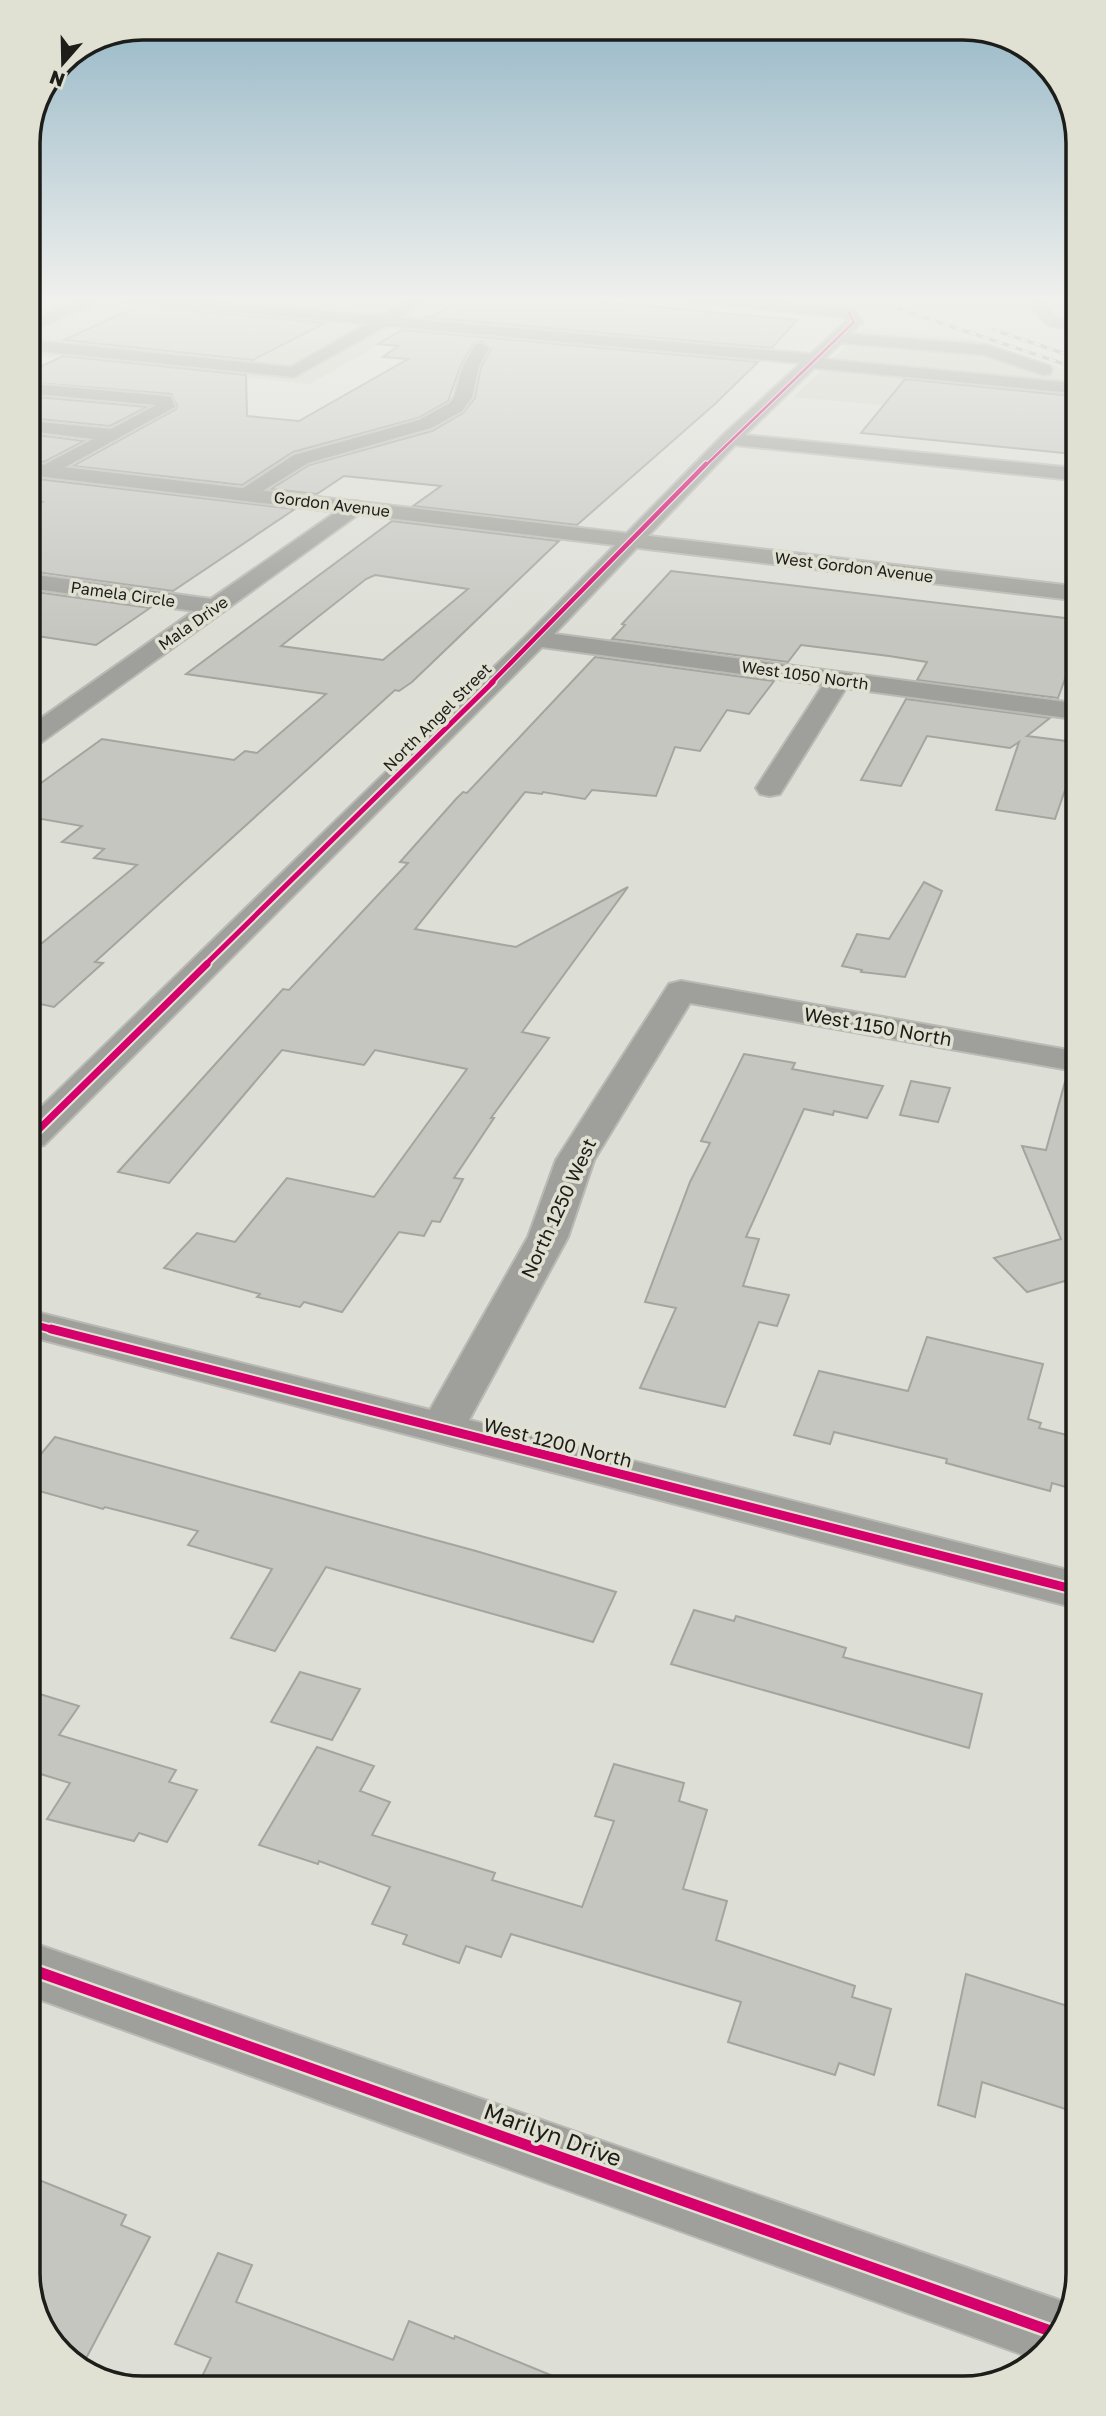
<svg xmlns="http://www.w3.org/2000/svg" width="1106" height="2416" font-family="'Golos Text',sans-serif">
  <style>
    .built { fill: #d2d3c5 }
    .building { fill: #c6c6c1; stroke: #a4a59e; stroke-width: 2; fill-rule: evenodd }
    .lines { fill: none; stroke-linecap: round; stroke-linejoin: round }
    .minor-casing { stroke: #babab5; stroke-width: 4 }
    .major-casing { stroke: #babab5; stroke-width: 4 }
    .minor { fill: #9f9f9c; fill-rule: evenodd }
    .major { fill: #a2a29c; fill-rule: evenodd }
    .rail-casing { stroke: #a5a5a0; stroke-width: 3.5 }
    .rail { stroke: #e0e1d3; stroke-width: 2.5; stroke-dasharray: 7; stroke-linecap: butt }
    .cycleway-far5-casing { stroke: #e0e1d3; stroke-width: 4.5 }
    .cycleway-far4-casing { stroke: #e0e1d3; stroke-width: 7 }
    .cycleway-far3-casing { stroke: #e0e1d3; stroke-width: 9 }
    .cycleway-far2-casing { stroke: #e0e1d3; stroke-width: 11 }
    .cycleway-far1-casing { stroke: #e0e1d3; stroke-width: 13 }
    .cycleway-casing { stroke: #e0e1d3; stroke-width: 16 }
    .cycleway-far5 { stroke: #d6006c; stroke-width: 2.5 }
    .cycleway-far4 { stroke: #d6006c; stroke-width: 4.5 }
    .cycleway-far3 { stroke: #d6006c; stroke-width: 5 }
    .cycleway-far2 { stroke: #d6006c; stroke-width: 7 }
    .cycleway-far1 { stroke: #d6006c; stroke-width: 9 }
    .cycleway { stroke: #d6006c; stroke-width: 11 }
    .labels { text-anchor: middle; dominant-baseline: central; stroke-width: 7; stroke-linejoin: round; paint-order: stroke }
    .far-street-label { font-size: 16px; fill: #1d1d19; stroke: #e0e1d3 }
    .street-label { font-size: 19px; fill: #1d1d19; stroke: #e0e1d3 }
    .near-street-label { font-size: 23px; fill: #1d1d19; stroke: #e0e1d3 }
    .rim { fill: none; stroke: #1d1d19; stroke-width: 3.5 }
  </style>
  <rect width="100%" height="100%" fill="#ddded6"/>
  <g class="built">
    <polygon points="61,297 461,297 310,384 29,355 29,315 69,298"/>
    <polygon points="714,297 850,297 862,301 846,308"/>
    <polygon points="929,297 1072,297 1072,315 998,317"/>
    <polygon points="863,329 979,340 1073,372 1073,422 794,397"/>
  </g>
  <g class="building">
    <polygon points="465,297 553,297 797,320 772,348 424,317 433,316"/>
    <polygon points="138,306 325,323 253,360 64,340"/>
    <polygon points="402,330 758,362 716,403 577,525 413,506 441,486 344,476 317,494 271,489 309,465 432,431 463,413 475,398 481,367 491,349 482,341 473,344 461,365 448,401 418,418 293,452 242,485 73,466 176,409 177,406 171,394 37,383 31,390 37,397 147,407 110,426 29,418 29,375 36,372 31,371 63,356 246,375 247,416 299,421 408,359 383,357 398,346 378,344"/>
    <polygon points="905,379 1073,396 1073,454 861,433"/>
    <polygon points="29,434 84,441 44,462 29,460"/>
    <polygon points="29,478 295,509 173,591 29,571 29,509 42,502 29,500"/>
    <path d="M392 521 559 541 412 682 399 691 395 690 95 962 103 963 54 1007 31 1002 30 953 137 865 94 858 104 849 62 842 82 826 30 817V791L102 739 234 760 245 751 257 753 326 694 186 674ZM375 575 468 589 383 660 281 646 366 579Z"/>
    <polygon points="671,571 1073,619 1073,657 1058,698 917,680 927,662 889,656 801,645 788,662 612,639 625,625 622,624"/>
    <polygon points="29,591 150,608 96,645 30,635"/>
    <polygon points="595,657 774,681 749,714 727,710 700,751 675,747 656,796 592,790 585,799 543,792 542,794 525,792 415,929 516,947 628,887 522,1032 549,1038 491,1118 494,1118 454,1178 463,1179 440,1222 432,1221 424,1236 399,1232 342,1312 304,1302 300,1307 257,1297 260,1294 164,1268 197,1233 235,1242 287,1178 374,1197 467,1069 375,1050 364,1065 282,1050 169,1183 118,1172 283,989 289,990 408,863 400,862 456,799 463,792 467,793"/>
    <polygon points="906,699 1050,718 1027,736 1074,742 1074,764 1055,819 996,810 1019,742 1010,748 927,736 901,786 861,780"/>
    <polygon points="924,882 942,891 905,977 861,972 862,970 842,966 857,934 889,939"/>
    <polygon points="744,1054 795,1063 792,1069 883,1086 867,1118 834,1111 833,1115 804,1109 746,1237 759,1239 743,1286 789,1295 777,1326 759,1322 725,1407 640,1388 676,1308 645,1302 690,1182 710,1143 701,1141"/>
    <polygon points="911,1081 950,1088 938,1122 900,1115"/>
    <polygon points="1065,1082 1075,1084 1075,1278 1027,1292 994,1258 1061,1239 1022,1146 1046,1150"/>
    <polygon points="927,1337 1043,1364 1028,1419 1041,1423 1039,1428 1067,1435 1066,1439 1076,1441 1076,1490 1052,1483 1050,1491 946,1463 947,1459 834,1432 830,1444 794,1435 819,1371 908,1391"/>
    <polygon points="55,1437 476,1551 616,1592 593,1642 326,1567 275,1651 231,1638 272,1569 188,1545 198,1531 105,1507 103,1509 32,1489 32,1465"/>
    <polygon points="694,1610 734,1621 736,1616 846,1648 843,1657 982,1694 969,1748 671,1664"/>
    <polygon points="300,1672 360,1689 332,1740 271,1722"/>
    <polygon points="33,1692 79,1706 59,1735 176,1770 169,1782 197,1790 167,1842 139,1833 134,1841 47,1819 70,1783 34,1772 33,1774"/>
    <polygon points="317,1747 374,1766 360,1791 390,1802 372,1835 495,1873 492,1880 582,1907 614,1821 595,1816 614,1764 684,1783 679,1801 707,1810 683,1889 727,1901 716,1940 855,1986 852,1997 891,2009 874,2075 839,2063 835,2075 728,2042 741,2002 511,1934 501,1957 466,1946 459,1963 403,1944 407,1935 372,1924 390,1887 319,1861 318,1864 259,1845"/>
    <polygon points="966,1974 1077,2009 1078,2113 982,2082 975,2117 938,2105"/>
    <polygon points="34,2178 126,2215 121,2225 150,2237 81,2368 73,2365 34,2310"/>
    <polygon points="218,2253 252,2265 236,2302 393,2360 409,2321 454,2339 455,2336 575,2385 197,2387 211,2358 175,2344"/>
  </g>
  <g class="lines">
    <g class="minor-casing">
      <g id="minor">
        <polygon points="86,297 162,297 380,316 414,297 432,297 400,318 811,354 846,321 844,317 678,301 671,297 728,297 849,308 854,310 862,322 850,334 986,345 1050,366 1052,370 1050,374 1044,375 984,355 841,343 824,359 1073,383 1073,393 814,368 745,435 1073,468 1073,480 735,445 554,634 1073,703 1074,719 846,688 780,794 770,796 760,794 756,788 823,685 542,647 44,1145 31,1148 31,1117 528,634 723,435 801,363 386,326 294,377 29,350 29,340 291,367 366,324 104,300 29,332 29,321"/>
        <polygon points="1024,297 1039,297 1057,318 1072,320 1072,330 1047,325"/>
        <polygon points="481,343 489,348 479,366 472,397 462,411 431,428 308,463 251,498 237,498 234,494 294,455 419,420 450,403 454,397 463,366 475,345"/>
        <polygon points="43,385 165,396 171,397 175,407 47,477 40,475 37,471 40,467 93,439 29,431 29,421 111,429 156,405 37,394 34,390 37,386"/>
        <polygon points="356,501 363,503 366,507 363,511 39,744 30,746 30,726 194,611 29,588 29,574 211,599 349,503"/>
        <polygon points="681,981 1074,1051 1075,1071 690,1003 594,1160 568,1237 469,1420 1076,1572 1076,1608 32,1337 32,1311 430,1410 528,1237 556,1160 669,984"/>
        <polygon points="33,1943 1059,2300 1069,2304 1058,2337 1032,2358 33,1997"/>
      </g>
    </g>
    <g class="major-casing">
      <polygon id="major" points="29,463 1073,586 1073,600 29,475"/>
    </g>
    <use href="#minor" class="minor"/>
    <use href="#major" class="major"/>
    <g class="rail-casing">
      <g id="rail">
        <polyline points="863,297 1073,367"/>
        <polyline points="994,330 1072,356"/>
      </g>
    </g>
    <use href="#rail" class="rail"/>
    <g class="cycleway-far5-casing">
      <polyline id="cycleway-far5" points="705,466 854,322 849,313"/>
    </g>
    <g class="cycleway-far4-casing">
      <polyline id="cycleway-far4" points="491,683 706,464"/>
    </g>
    <g class="cycleway-far3-casing">
      <polyline id="cycleway-far3" points="205,965 493,682"/>
    </g>
    <g class="cycleway-far2-casing">
      <g id="cycleway-far2">
        <polyline points="31,1137 207,964"/>
        <polyline points="32,1324 58,1331"/>
      </g>
    </g>
    <g class="cycleway-far1-casing">
      <polyline id="cycleway-far1" points="51,1329 1076,1590"/>
    </g>
    <g class="cycleway-casing">
      <polyline id="cycleway" points="33,1970 1059,2334"/>
    </g>
    <use href="#cycleway-far5" class="cycleway-far5"/>
    <use href="#cycleway-far4" class="cycleway-far4"/>
    <use href="#cycleway-far3" class="cycleway-far3"/>
    <use href="#cycleway-far2" class="cycleway-far2"/>
    <use href="#cycleway-far1" class="cycleway-far1"/>
    <use href="#cycleway" class="cycleway"/>
  </g>
  <linearGradient id="sky" x2="0" y2="1"><stop stop-color="#93b6c6"/><stop offset="0.47" stop-color="#f0f0ed"/><stop offset="1" stop-color="#f0f0ed" stop-opacity="0"/></linearGradient>
  <rect width="1106" height="635" fill="url(#sky)"/>
  <g class="labels">
    <g class="far-street-label">
      <text transform="translate(332 504) rotate(7)">Gordon Avenue</text>
      <text transform="translate(854 567) rotate(7)">West Gordon Avenue</text>
      <text transform="translate(123 594) rotate(8)">Pamela Circle</text>
      <text transform="translate(193 623) rotate(-35)">Mala Drive</text>
      <text transform="translate(805 675) rotate(8)">West 1050 North</text>
      <text transform="translate(437 717) rotate(-45)">North Angel Street</text>
    </g>
    <g class="street-label">
      <text transform="translate(878 1026) rotate(10)">West 1150 North</text>
      <text transform="translate(558 1208) rotate(-65)">North 1250 West</text>
      <text transform="translate(558 1442) rotate(14)">West 1200 North</text>
    </g>
    <g class="near-street-label">
      <text transform="translate(553 2134) rotate(20)">Marilyn Drive</text>
    </g>
  </g>
  <path d="M0 0H1106V2416H0ZM143 40H963A103 103 0 0 1 1066 143V2273A103 103 0 0 1 963 2376H143A103 103 0 0 1 40 2273V143A103 103 0 0 1 143 40Z" fill="#e0e1d3" fill-rule="evenodd"/>
  <path class="rim" d="M143 40H963A103 103 0 0 1 1066 143V2273A103 103 0 0 1 963 2376H143A103 103 0 0 1 40 2273V143A103 103 0 0 1 143 40Z"/>
  <g transform="translate(63 63) rotate(200)" stroke="#e0e1d3" stroke-width="5" paint-order="stroke">
  <path d="M0-5L12 26L0 18L-12 26Z" fill="#1d1d19"/>
  <text y="-10" font-size="19" font-weight="bold" text-anchor="middle" fill="#1d1d19">N</text>
  </g>
</svg>
